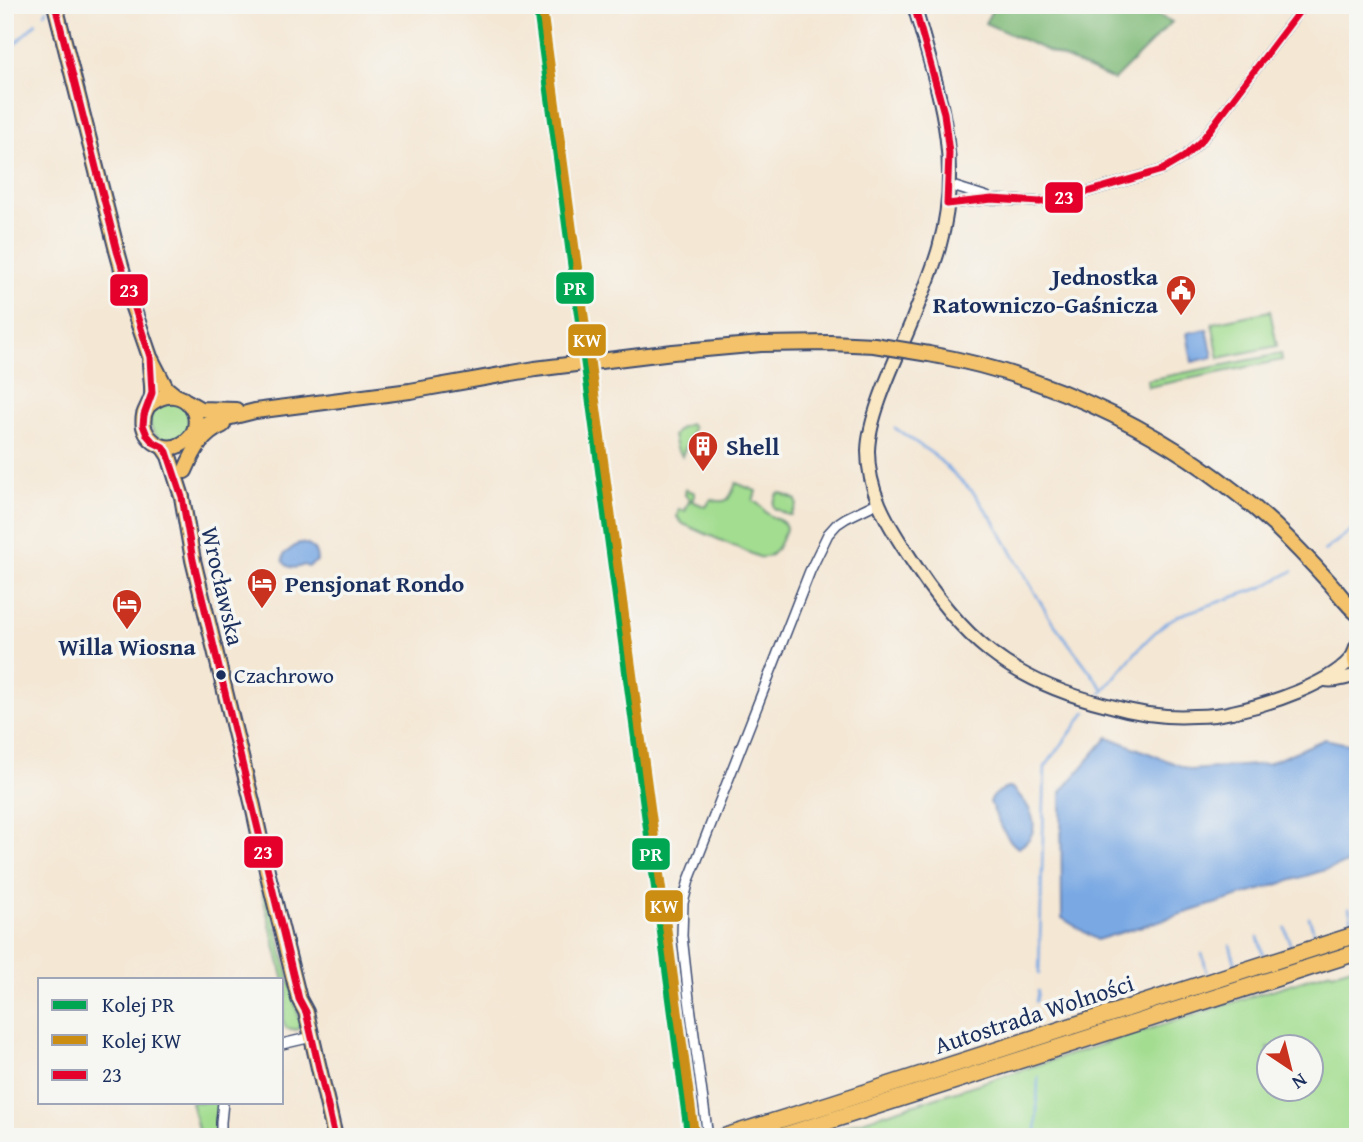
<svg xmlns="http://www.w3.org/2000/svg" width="1363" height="1142" font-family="'Gentium Book Plus',serif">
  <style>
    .green { fill: #a3dd90; stroke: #5f8677; stroke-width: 2; fill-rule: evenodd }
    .forest { fill: #82bc7a; stroke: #4e766c; stroke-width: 2 }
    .water { fill: #79a8e3; stroke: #4a6ca0; stroke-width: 2 }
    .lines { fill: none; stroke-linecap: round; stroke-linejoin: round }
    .stream { stroke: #79a8e3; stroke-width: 2.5 }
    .street-casing { stroke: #3c4b70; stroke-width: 12 }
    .secondary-casing { stroke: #3c4b70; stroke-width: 16 }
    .primary-casing { stroke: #3c4b70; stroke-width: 18 }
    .highway-casing { stroke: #3c4b70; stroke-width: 19 }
    .street { stroke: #fff; stroke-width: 9 }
    .secondary { stroke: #fae7c3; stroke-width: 12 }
    .primary { stroke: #f3c26a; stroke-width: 14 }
    .highway { stroke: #f3c26a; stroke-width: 16 }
    .primary-bridge-casing { stroke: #3c4b70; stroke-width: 18; stroke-linecap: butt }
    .primary-bridge { stroke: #f3c26a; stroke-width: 14 }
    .bus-1-casing { stroke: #f6f6f2; stroke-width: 12 }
    .bus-1 { stroke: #e4002b; stroke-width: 7 }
    .rail-1-casing { stroke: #f6f6f2; stroke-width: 14 }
    .rail-2-casing { stroke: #f6f6f2; stroke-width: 14 }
    .rail-1 { stroke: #00a651; stroke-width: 9 }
    .rail-2 { stroke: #cb8e13; stroke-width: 9 }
    .bus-dot { fill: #1b2f5e; stroke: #f6f6f2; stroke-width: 2.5 }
    .labels { text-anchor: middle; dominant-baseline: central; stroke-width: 7; stroke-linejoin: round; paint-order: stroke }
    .bus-label { font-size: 22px; fill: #1b2f5e; stroke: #f6f6f2; text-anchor: start }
    .poi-label { font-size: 24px; font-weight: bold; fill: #1b2f5e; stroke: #f6f6f2; text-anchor: start }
    .street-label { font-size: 24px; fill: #1b2f5e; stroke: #f6f6f2 }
    .line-badge { stroke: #f6f6f2; stroke-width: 2.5 }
    .badge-label { font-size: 19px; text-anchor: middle; font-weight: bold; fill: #fff }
  </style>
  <rect width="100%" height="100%" fill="#f6f6f2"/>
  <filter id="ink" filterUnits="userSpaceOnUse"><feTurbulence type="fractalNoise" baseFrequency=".0143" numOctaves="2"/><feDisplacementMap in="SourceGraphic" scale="14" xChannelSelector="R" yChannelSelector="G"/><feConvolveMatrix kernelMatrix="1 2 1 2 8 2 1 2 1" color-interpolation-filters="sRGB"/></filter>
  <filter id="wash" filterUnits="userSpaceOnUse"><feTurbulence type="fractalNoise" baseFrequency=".00686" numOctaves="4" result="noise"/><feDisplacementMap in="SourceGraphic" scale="28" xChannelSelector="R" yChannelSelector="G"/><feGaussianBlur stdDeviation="1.57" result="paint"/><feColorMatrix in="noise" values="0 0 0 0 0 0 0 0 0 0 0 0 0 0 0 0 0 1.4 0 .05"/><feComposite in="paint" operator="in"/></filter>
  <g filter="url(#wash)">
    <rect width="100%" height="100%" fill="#f4e7d4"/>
    <g class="green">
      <polygon points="1270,311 1277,346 1219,358 1212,323"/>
      <polygon points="1281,354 1282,360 1148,387 1147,380"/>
      <circle cx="170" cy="421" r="20"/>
      <path d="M690 424 693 428 682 456 676 449 673 436C678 429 682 426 690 424Z"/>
      <path d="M736 483 756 491 753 501C766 507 760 509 769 515 774 519 785 520 786 528 786 531 783 536 782 538 777 549 773 559 759 557L683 524 677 517 679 509 685 511 690 499 685 495 686 489 695 493 692 501 706 507 711 499C728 506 731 497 736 483Z"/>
      <polygon points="781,493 796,500 797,505 791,515 788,515 774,508 773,504 777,494"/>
      <polygon points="264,878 300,1022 299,1028 297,1030 286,1028 283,1021 287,993 259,880"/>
      <polygon points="1358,940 1358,945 759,1137 745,1137"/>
      <path d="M1358 965V1137H812L1331 971 1332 973ZM1268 1048H1310V1090H1268Z"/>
      <polygon points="191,1102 218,1102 215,1127 216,1137 200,1137"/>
    </g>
    <polygon class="forest" points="995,5 1139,5 1172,22 1114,80 985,23"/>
    <g class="water">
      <polygon points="1207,329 1213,357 1192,362 1187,333"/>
      <path d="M299 543C310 544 317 549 317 561L308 567 304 565C296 569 288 569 283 561L284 554Z"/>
      <polygon points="1108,737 1191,770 1267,764 1325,739 1357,746 1358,860 1097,940 1062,918 1061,792"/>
      <path d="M1011 787C1030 804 1047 831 1018 848 1004 838 997 817 990 802 993 793 1003 789 1011 787Z"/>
    </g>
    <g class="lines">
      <g class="stream">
        <polyline points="45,13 47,10"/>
        <polyline points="5,48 14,45 36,23"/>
        <polyline points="895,428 934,455 973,492 994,521 1049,617 1104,690"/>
        <polyline points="1324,551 1358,525"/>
        <path d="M1101 693C1124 668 1147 633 1177 616L1263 587 1293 571"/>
        <polyline points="1349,908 1353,925"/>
        <polyline points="1309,917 1315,936"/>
        <polyline points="1285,928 1290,944"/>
        <polyline points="1258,937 1263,954"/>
        <polyline points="1230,945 1235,963"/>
        <polyline points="1202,954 1207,972"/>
        <polyline points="1039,974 1045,767 1086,712"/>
        <polyline points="1036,1002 1038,991"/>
        <polyline points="1036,1137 1038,1077"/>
      </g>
    </g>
  </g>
  <g filter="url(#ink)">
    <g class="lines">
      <g class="street-casing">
        <g id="street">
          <polyline points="949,185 987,197"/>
          <polyline points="947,204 992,199 1040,202 1077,195 1162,170 1184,157 1202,140 1304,5"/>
          <polyline points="282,1044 312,1037"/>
          <polyline points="221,1137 221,1122 223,1102"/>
          <polyline points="708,1137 689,999 682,936 683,903 689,880 810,571 828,534 837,524 846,518 877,503"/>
        </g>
      </g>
      <g class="secondary-casing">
        <g id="secondary">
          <path d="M914 5C938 90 964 160 939 248 932 273 921 297 912 321 897 358 869 413 868 451 868 491 886 521 907 553 960 637 1008 681 1107 705 1135 713 1165 718 1194 716 1207 716 1220 715 1232 712 1266 705 1336 683 1354 654"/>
          <path d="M1325 680C1337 683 1346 676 1358 676"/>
        </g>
      </g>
      <g class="primary-casing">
        <g id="primary">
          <polyline points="55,5 117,251 131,302 150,357 166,388 176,396"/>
          <path d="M929 354C1057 377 1178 437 1274 525 1293 543 1311 562 1329 582 1339 593 1347 605 1358 614"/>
          <polyline points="188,402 200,409 236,410"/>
          <path d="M148 406C185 374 214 426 182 444 163 455 139 437 144 415 146 408 151 402 152 395 153 385 150 372 150 362"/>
          <polyline points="193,434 198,428 207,423 255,411 410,391 535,369 673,352 761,344 830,343 874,345"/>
          <polyline points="163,447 169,456 182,497 193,560 253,806 268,875 299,999 306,1012 335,1137"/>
          <path d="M185 471C194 450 202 434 223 425"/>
          <path d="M1358 645C1353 654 1354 662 1358 671"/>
        </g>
      </g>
      <g class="highway-casing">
        <g id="highway">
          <polyline points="724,1137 830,1104 1358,934"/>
          <polyline points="779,1137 1358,952"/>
        </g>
      </g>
      <use href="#street" class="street"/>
      <use href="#secondary" class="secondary"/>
      <use href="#primary" class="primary"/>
      <use href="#highway" class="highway"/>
      <g class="primary-bridge-casing">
        <polyline id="primary-bridge" points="874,345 929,354"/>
      </g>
      <use href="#primary-bridge" class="primary-bridge"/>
      <g class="bus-1-casing">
        <g id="bus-1">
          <polyline points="55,5 117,251 150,357 152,393 144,415 143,425 147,435 153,442 163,447 167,452 182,497 193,560 299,999 306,1012 335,1137"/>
          <polyline points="914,5 944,113 949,153 947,204 992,199 1040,202 1077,195 1162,170 1184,157 1202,140 1304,5"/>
        </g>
      </g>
      <use href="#bus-1" class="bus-1"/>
      <g class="rail-1-casing">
        <polyline id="rail-1" points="537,5 689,1137"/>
      </g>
      <g class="rail-2-casing">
        <polyline id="rail-2" points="542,5 695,1137"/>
      </g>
      <use href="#rail-1" class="rail-1"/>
      <use href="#rail-2" class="rail-2"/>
    </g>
  </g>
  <defs>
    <g id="civic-pin" transform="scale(1.575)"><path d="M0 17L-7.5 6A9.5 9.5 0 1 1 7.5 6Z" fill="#c8321e" stroke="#f6f6f2"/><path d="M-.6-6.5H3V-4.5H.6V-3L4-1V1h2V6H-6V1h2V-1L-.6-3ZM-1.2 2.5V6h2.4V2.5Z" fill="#fff"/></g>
    <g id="building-pin" transform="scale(1.575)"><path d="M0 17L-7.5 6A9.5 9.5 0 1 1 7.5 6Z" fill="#c8321e" stroke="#f6f6f2"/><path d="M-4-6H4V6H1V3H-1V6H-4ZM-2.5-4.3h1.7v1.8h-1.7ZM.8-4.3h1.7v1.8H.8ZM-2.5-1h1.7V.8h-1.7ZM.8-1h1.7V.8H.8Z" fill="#fff"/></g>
    <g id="hotel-pin" transform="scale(1.575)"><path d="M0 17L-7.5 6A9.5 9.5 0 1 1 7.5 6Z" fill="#c8321e" stroke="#f6f6f2"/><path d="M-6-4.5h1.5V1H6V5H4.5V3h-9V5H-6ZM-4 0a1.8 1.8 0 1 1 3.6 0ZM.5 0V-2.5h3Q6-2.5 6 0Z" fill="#fff"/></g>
  </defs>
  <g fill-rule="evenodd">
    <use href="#civic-pin" x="1181" y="290"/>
    <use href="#building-pin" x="703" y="446"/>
    <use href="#hotel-pin" x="262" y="583"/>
    <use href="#hotel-pin" x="127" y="604"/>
  </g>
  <circle class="bus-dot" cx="221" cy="675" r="6"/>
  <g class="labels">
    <g class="bus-label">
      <text x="234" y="675">Czachrowo</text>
    </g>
    <g class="poi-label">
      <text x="1158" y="276" text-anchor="end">Jednostka<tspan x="1158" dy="28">Ratowniczo-Gaśnicza</tspan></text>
      <text x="726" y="446">Shell</text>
      <text x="285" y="583">Pensjonat Rondo</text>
      <text x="127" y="646" text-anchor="middle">Willa Wiosna</text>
    </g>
    <g class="street-label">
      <text transform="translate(223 586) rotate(77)">Wrocławska</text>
      <text transform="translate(1034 1014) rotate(-18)">Autostrada Wolności</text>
    </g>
  </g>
  <g class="line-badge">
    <rect x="1044" y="181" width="40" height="33" rx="7" fill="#e4002b"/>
    <rect x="555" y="271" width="40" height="34" rx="7" fill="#00a651"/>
    <rect x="109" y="273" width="40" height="34" rx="7" fill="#e4002b"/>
    <rect x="567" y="323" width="40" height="34" rx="7" fill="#cb8e13"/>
    <rect x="243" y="835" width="41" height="34" rx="7" fill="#e4002b"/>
    <rect x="631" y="837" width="40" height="34" rx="7" fill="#00a651"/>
    <rect x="644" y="889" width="40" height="34" rx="7" fill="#cb8e13"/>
  </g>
  <g class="badge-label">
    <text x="1064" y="204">23</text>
    <text x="575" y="295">PR</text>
    <text x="129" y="297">23</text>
    <text x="587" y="347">KW</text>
    <text x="263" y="859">23</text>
    <text x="651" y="861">PR</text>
    <text x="664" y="913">KW</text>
  </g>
  <rect width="1363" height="1142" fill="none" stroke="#f6f6f2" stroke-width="28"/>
  <rect x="38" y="978" width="245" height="126" fill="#f6f6f2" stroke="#9ea6b7" stroke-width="2"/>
  <rect x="52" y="1000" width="35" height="10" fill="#00a651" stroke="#9ea6b7" stroke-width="2"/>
  <text x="102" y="1012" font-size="21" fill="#1b2f5e">Kolej PR</text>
  <rect x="52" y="1035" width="35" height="10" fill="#cb8e13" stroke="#9ea6b7" stroke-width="2"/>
  <text x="102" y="1048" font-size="21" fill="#1b2f5e">Kolej KW</text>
  <rect x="52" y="1070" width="35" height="10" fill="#e4002b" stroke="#9ea6b7" stroke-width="2"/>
  <text x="102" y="1082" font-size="21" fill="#1b2f5e">23</text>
  <g transform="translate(1290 1068) rotate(145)"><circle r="33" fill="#f6f6f2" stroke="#9ea6b7" stroke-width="2"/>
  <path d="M0-5L12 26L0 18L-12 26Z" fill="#c8321e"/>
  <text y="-10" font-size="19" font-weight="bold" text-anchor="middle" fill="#1b2f5e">N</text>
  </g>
</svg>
